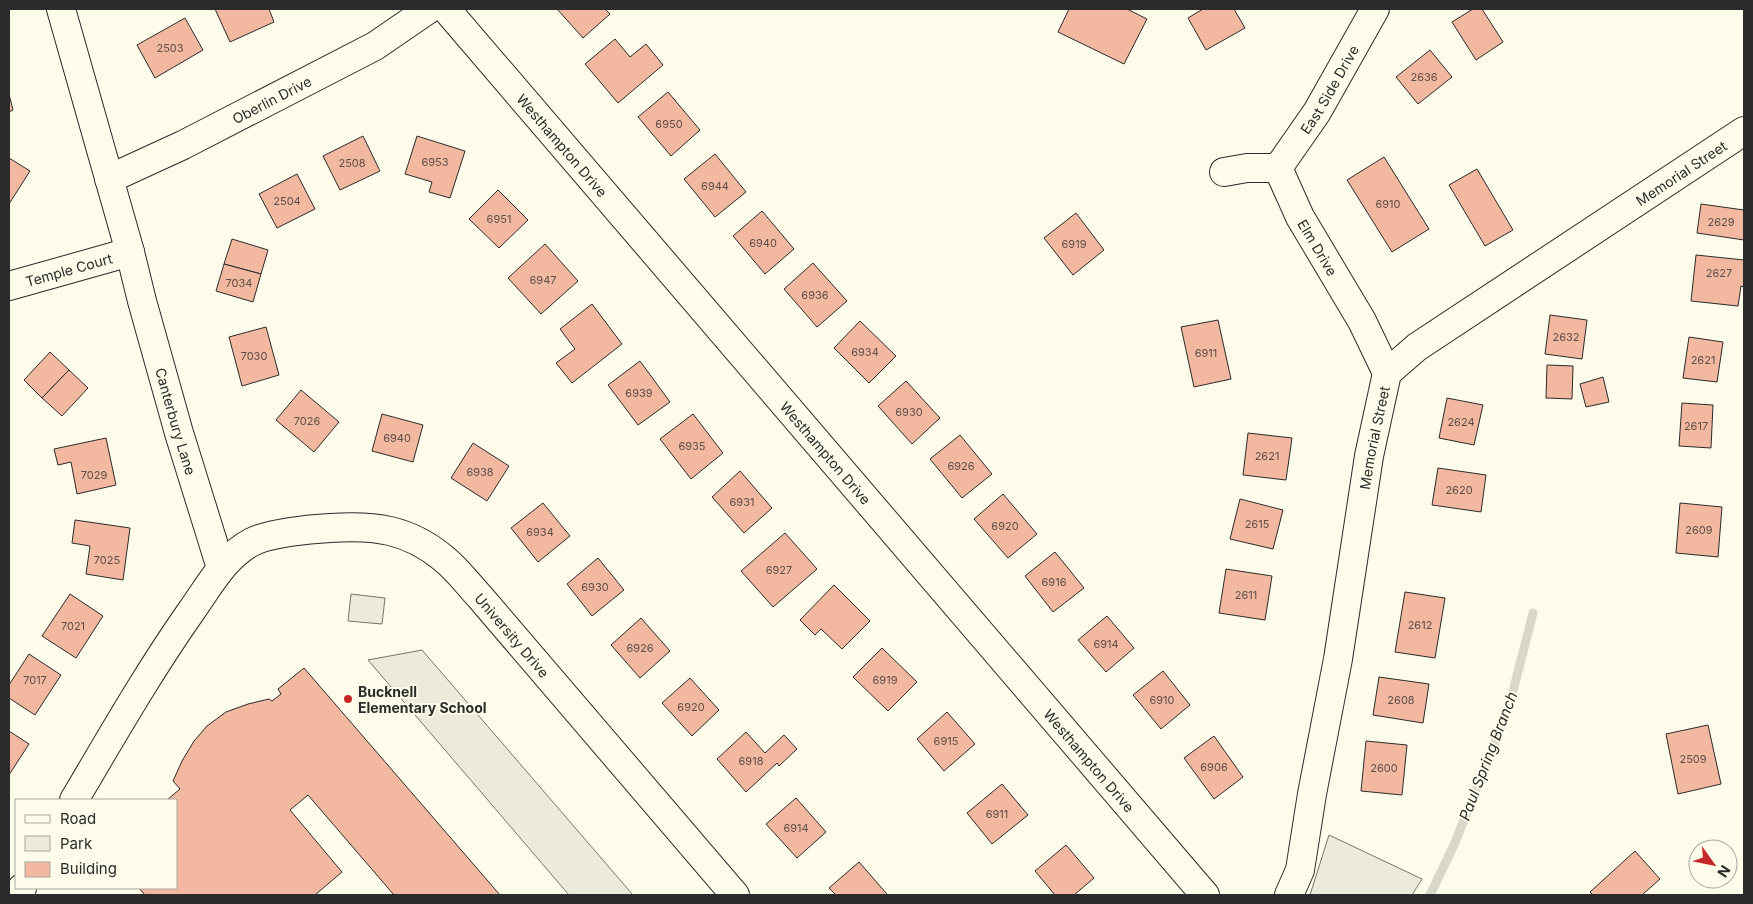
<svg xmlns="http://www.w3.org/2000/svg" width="1753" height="904" font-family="Inter,sans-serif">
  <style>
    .green { fill: #ecebdb; stroke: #74746e }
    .parking { fill: #eceadb; stroke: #74746e }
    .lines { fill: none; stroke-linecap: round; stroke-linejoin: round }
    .stream { stroke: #d8d7c9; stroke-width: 9 }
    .building { fill: #f2b8a0; stroke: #2b2b2b }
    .minor-casing { stroke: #2b2b2b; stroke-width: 30 }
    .minor { stroke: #fdfbea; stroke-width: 28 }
    .poi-dot { fill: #c62828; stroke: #fdfbea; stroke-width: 2 }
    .labels { text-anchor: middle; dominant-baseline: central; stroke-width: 4; stroke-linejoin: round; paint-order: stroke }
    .number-label { font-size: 11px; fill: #5d4e48 }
    .street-label { font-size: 14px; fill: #2b2b2b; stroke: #fdfbea }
    .poi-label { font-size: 14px; font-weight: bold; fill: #2b2b2b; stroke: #fdfbea; text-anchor: start }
    .water-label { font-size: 15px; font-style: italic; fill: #2b2b2b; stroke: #fdfbea }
  </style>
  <rect width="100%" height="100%" fill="#fdfbea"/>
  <polygon class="green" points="1329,835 1422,879 1412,895 1310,895"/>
  <g class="parking">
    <polygon points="351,594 385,598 382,624 348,621"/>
    <polygon points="422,650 633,895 569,895 368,660"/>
  </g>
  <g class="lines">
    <polyline class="stream" points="1430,895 1454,845 1509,707 1533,613"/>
  </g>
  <g class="building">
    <polygon points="215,9 269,9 274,22 230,42"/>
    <polygon points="557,9 605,9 610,14 583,38"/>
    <polygon points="1069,9 1127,9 1147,19 1124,64 1058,32"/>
    <polygon points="1203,9 1234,9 1245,28 1206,50 1188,18"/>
    <polygon points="1473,9 1482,9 1503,42 1476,60 1452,22"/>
    <polygon points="185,18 203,50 155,78 137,45"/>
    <polygon points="615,39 630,57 646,44 663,65 618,103 585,64"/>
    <polygon points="1430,50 1452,77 1418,104 1396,77"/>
    <polygon points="668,92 700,130 671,156 638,117"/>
    <polygon points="9,94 13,110 9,112"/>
    <polygon points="363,136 380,171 340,190 323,156"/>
    <polygon points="417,136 465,151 450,198 429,192 432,182 405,174"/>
    <polygon points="715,154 746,192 715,217 684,179"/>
    <polygon points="1384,157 1429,229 1392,252 1347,180"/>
    <polygon points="9,158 30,171 9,204"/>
    <polygon points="1477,169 1513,230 1485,246 1449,185"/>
    <polygon points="297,174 315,209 277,228 259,194"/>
    <polygon points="498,190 528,220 499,248 469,219"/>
    <polygon points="1701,204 1744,210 1744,240 1697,233"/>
    <polygon points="762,211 794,249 765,274 733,236"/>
    <polygon points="1076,213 1104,250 1073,275 1044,238"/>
    <polygon points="232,239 268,250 261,274 224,264"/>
    <polygon points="545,244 578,281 541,314 508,278"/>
    <polygon points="1696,255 1744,260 1744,287 1741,286 1738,306 1691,301"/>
    <polygon points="813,263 847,301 817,327 784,289"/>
    <polygon points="224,264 261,274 253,302 216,291"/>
    <polygon points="592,304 622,344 572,383 556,363 575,349 560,329"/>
    <polygon points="1550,315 1587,320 1582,359 1545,354"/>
    <polygon points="1218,320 1231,379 1194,387 1181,327"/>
    <polygon points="860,321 896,356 869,383 834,348"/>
    <polygon points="266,327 279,375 242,386 229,337"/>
    <polygon points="1689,337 1723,342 1717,382 1683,378"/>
    <polygon points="50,352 69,370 42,398 24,380"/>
    <polygon points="640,361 670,402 638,425 608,385"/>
    <polygon points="1547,365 1573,366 1572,399 1546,398"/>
    <polygon points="69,370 88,388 62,416 42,398"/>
    <polygon points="1603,377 1609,402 1586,407 1580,384"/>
    <polygon points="906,381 940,418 912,444 878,406"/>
    <polygon points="301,390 339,422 314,452 276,420"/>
    <polygon points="1447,398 1483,405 1474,445 1439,438"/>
    <polygon points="1682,403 1713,405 1711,448 1679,446"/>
    <polygon points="382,414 423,425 413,462 372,451"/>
    <polygon points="693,414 723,453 691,479 660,439"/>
    <polygon points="1248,433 1292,438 1286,480 1243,475"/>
    <polygon points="960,435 992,474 962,498 930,459"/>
    <polygon points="106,438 116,485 77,494 71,462 58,465 54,449"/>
    <polygon points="473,443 509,466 487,501 451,478"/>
    <polygon points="1438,468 1486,475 1481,512 1432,505"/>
    <polygon points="740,471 772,508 744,533 712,497"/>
    <polygon points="1003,494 1037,534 1008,558 974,519"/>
    <polygon points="1240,499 1283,510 1273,549 1230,539"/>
    <polygon points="543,503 570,536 538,562 511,528"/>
    <polygon points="1680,503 1722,507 1718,557 1676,553"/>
    <polygon points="75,520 130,528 123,580 86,574 90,546 72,543"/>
    <polygon points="785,533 817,569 773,607 741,571"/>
    <polygon points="1055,552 1084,588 1053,612 1025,576"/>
    <polygon points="598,558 624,590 592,616 567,584"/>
    <polygon points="1226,569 1272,576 1265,620 1219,613"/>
    <polygon points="834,585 870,621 842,649 821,629 815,635 800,620"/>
    <polygon points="1405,592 1445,598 1435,658 1395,652"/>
    <polygon points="70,594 103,616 76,658 42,636"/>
    <polygon points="1107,616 1134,648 1106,672 1078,640"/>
    <polygon points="641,618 670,651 640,678 611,645"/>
    <polygon points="882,648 917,682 888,711 853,677"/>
    <polygon points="29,654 61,675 35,715 9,698 9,685"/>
    <polygon points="304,668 500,895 394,895 308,795 290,810 342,872 315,895 145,895 139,888 176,888 176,800 167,800 180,789 173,781 182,761 194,741 207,726 226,712 248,704 269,699 272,701 281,694 278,689"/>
    <polygon points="1163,671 1190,705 1161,729 1133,695"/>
    <polygon points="1379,677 1429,684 1423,723 1373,715"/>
    <polygon points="690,678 719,710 692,736 662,703"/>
    <polygon points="947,712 975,744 944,771 917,739"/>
    <polygon points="1708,725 1721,784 1678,794 1666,734"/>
    <polygon points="9,731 29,744 9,775"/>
    <polygon points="746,732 765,753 784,735 797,749 779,766 777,763 746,792 717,759"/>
    <polygon points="1214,736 1243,777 1214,799 1184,758"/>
    <polygon points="1366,741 1407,745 1402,795 1361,791"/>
    <polygon points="1002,784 1028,815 992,844 967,813"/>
    <polygon points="796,798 826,832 797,858 766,824"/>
    <polygon points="1066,845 1094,878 1074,895 1055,895 1035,871"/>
    <polygon points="1635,851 1660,879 1642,895 1593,895 1590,892"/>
    <polygon points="859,862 887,894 886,895 836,895 829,888"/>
  </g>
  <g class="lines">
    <g class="minor-casing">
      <g id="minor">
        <path id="s1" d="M61 9 130 252 142 301 179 433 221 568"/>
        <path id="s2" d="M446 9 1205 895"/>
        <path id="s3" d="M1278 168 1300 217 1362 321 1387 373"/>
        <path id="s4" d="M1278 168 1317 112 1375 9"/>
        <polyline points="1224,172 1247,168 1278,168"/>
        <path id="s5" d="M109 179 183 145 375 46 429 9"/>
        <path id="s6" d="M9 286 130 252"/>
        <path id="s7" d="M74 800C112 736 149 671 192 610 209 586 225 556 252 542 270 533 309 529 330 528 374 525 408 529 443 558 457 569 468 584 480 597L735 895"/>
        <polyline points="18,895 22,888"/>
        <path id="s8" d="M1289 895 1300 870 1312 794 1338 659 1369 456 1387 373 1417 347 1744 131"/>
      </g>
    </g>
    <use href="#minor" class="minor"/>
  </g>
  <circle class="poi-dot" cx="348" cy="699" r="5"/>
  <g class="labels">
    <g class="number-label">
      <text x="170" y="48">2503</text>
      <text x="1424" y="77">2636</text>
      <text x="669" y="124">6950</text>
      <text x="435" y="162">6953</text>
      <text x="352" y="163">2508</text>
      <text x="715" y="186">6944</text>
      <text x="287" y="201">2504</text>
      <text x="1388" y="204">6910</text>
      <text x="499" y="219">6951</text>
      <text x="1721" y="222">2629</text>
      <text x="763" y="243">6940</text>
      <text x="1074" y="244">6919</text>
      <text x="1719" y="273">2627</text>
      <text x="543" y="280">6947</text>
      <text x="239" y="283">7034</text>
      <text x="815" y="295">6936</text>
      <text x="1566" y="337">2632</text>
      <text x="865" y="352">6934</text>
      <text x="1206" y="353">6911</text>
      <text x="254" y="356">7030</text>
      <text x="1703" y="360">2621</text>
      <text x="639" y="393">6939</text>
      <text x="909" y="412">6930</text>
      <text x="307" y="421">7026</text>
      <text x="1461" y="422">2624</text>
      <text x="1696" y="426">2617</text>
      <text x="397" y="438">6940</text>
      <text x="692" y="446">6935</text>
      <text x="1267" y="456">2621</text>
      <text x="961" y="466">6926</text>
      <text x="480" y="472">6938</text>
      <text x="94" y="475">7029</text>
      <text x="1459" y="490">2620</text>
      <text x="742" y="502">6931</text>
      <text x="1257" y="524">2615</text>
      <text x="1005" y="526">6920</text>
      <text x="1699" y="530">2609</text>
      <text x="540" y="532">6934</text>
      <text x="107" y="560">7025</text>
      <text x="779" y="570">6927</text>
      <text x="1054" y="582">6916</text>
      <text x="595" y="587">6930</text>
      <text x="1246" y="595">2611</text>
      <text x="1420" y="625">2612</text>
      <text x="73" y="626">7021</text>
      <text x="1106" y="644">6914</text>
      <text x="640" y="648">6926</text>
      <text x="35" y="680">7017</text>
      <text x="885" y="680">6919</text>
      <text x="1162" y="700">6910</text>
      <text x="1401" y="700">2608</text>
      <text x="691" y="707">6920</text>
      <text x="946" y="741">6915</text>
      <text x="1693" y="759">2509</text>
      <text x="751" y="761">6918</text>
      <text x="1214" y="767">6906</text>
      <text x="1384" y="768">2600</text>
      <text x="997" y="814">6911</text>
      <text x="796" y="828">6914</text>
    </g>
    <g class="street-label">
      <text stroke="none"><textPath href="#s4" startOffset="94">East Side Drive</textPath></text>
      <text stroke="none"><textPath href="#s5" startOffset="181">Oberlin Drive</textPath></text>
      <text stroke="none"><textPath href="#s2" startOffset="179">Westhampton Drive</textPath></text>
      <text stroke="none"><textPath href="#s8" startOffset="888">Memorial Street</textPath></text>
      <text stroke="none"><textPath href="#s3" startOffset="89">Elm Drive</textPath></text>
      <text stroke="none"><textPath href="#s6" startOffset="62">Temple Court</textPath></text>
      <text stroke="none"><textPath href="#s1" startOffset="428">Canterbury Lane</textPath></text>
      <text stroke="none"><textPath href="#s8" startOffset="466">Memorial Street</textPath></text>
      <text stroke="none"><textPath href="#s2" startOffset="584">Westhampton Drive</textPath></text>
      <text stroke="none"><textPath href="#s7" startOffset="619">University Drive</textPath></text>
      <text stroke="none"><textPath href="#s2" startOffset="989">Westhampton Drive</textPath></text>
    </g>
    <g class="poi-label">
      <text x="358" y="691">Bucknell<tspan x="358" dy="16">Elementary School</tspan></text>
    </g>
    <g class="water-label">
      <text transform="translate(1488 756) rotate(-69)">Paul Spring Branch</text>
    </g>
  </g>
  <rect width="1753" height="904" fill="none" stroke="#2b2b2b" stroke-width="20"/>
  <rect x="15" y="799" width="162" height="90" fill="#fdfbea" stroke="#a9a89e"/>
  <rect x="25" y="815" width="25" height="8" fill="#fdfbea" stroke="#a9a89e"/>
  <text x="60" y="824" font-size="15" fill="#2b2b2b">Road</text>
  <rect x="25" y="836" width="25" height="15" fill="#ecebdb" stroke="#a9a89e"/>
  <text x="60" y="849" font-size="15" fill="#2b2b2b">Park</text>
  <rect x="25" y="862" width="25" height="15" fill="#f2b8a0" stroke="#a9a89e"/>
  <text x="60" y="874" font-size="15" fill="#2b2b2b">Building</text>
  <g transform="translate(1713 864) rotate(123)"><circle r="24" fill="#fdfbea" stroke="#a9a89e"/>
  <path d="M0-4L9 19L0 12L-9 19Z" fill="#c62828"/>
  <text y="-8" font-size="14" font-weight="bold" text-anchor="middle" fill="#2b2b2b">N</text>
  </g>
</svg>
